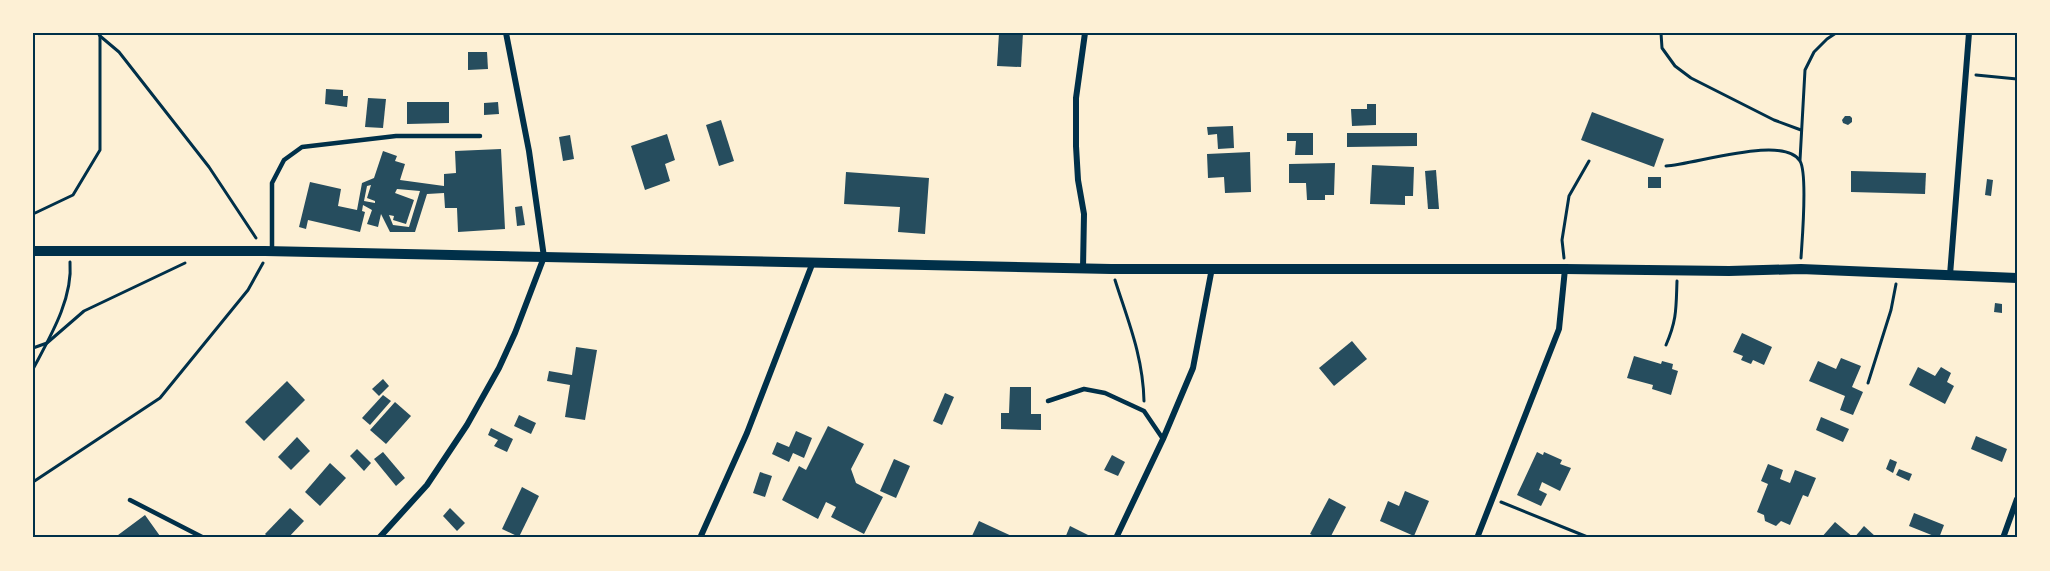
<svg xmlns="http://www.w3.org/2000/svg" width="2050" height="571" font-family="'Source Sans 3',sans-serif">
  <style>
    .building { fill: #264d5e; fill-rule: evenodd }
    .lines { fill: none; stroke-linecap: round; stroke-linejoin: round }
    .path { stroke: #003049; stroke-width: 3 }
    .service { stroke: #003049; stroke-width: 4.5 }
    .minor { stroke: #003049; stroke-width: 6 }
    .tertiary { stroke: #003049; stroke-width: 10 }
    .neatline { fill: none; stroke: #003049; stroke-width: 2 }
  </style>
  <rect width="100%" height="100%" fill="#fdf0d5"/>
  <g class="building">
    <polygon points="999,33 1023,33 1021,67 997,66"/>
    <polygon points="468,52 487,52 488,69 468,70"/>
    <polygon points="326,89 343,90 343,96 348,96 347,107 325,104"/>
    <polygon points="368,98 386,99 383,128 365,127"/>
    <polygon points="407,102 449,102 449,123 407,124"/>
    <polygon points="498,102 499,114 484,115 484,103"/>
    <polygon points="1367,104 1376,104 1376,125 1352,126 1351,109 1367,109"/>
    <polygon points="1592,112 1664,139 1654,167 1581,140"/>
    <polygon points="1845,116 1850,116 1852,118 1852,122 1848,125 1843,123 1842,120"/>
    <polygon points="721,120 734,161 719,166 706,125"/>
    <polygon points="1233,126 1234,148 1218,149 1217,134 1208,135 1207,127"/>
    <polygon points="1287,133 1313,133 1313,155 1295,155 1296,141 1287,141"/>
    <polygon points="1347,133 1417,133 1417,146 1347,147"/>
    <polygon points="667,134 675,160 665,164 670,181 645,190 631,146"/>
    <polygon points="570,135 574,159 563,161 559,137"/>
    <path d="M501 149 505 229 458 232 457 208H445L444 193 427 194 415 232H390L381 214 378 227 367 224 372 210 363 205 362 211 365 212 360 232 308 220 306 229 299 227 310 182 341 189 338 206 357 210 362 183 374 178 383 151 397 156 395 161 405 164 400 180 444 186V174L456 173 455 151ZM371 185 367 198 375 201V203L364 201 367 186ZM397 189 420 191 409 227 393 225 389 215 394 216 393 220 406 224 414 200 395 193Z"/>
    <polygon points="1250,152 1251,192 1225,193 1224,177 1208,178 1207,154"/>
    <polygon points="1335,163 1334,195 1325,195 1325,200 1307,200 1306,183 1289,183 1289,164"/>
    <polygon points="1372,165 1414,167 1413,196 1405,196 1405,205 1370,204"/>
    <polygon points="1436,170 1439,209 1428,209 1425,171"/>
    <polygon points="1851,171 1926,173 1925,194 1851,192"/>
    <polygon points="846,172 929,178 925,234 898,232 900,207 844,204"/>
    <rect x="1648" y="177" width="13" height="11"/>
    <polygon points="1987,179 1993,180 1991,196 1985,195"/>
    <polygon points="522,206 525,225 517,226 515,207"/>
    <polygon points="1995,303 2002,304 2002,313 1994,312"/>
    <polygon points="1742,333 1772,347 1764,365 1753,360 1751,364 1741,360 1743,356 1733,352"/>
    <polygon points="1352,341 1367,359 1334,386 1319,368"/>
    <polygon points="576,347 597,350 585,420 565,417 570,385 547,381 549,371 572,375"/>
    <polygon points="1634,356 1661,364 1662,361 1673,364 1672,369 1678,371 1671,395 1652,389 1653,385 1627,378"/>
    <polygon points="1841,358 1861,366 1852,387 1863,392 1853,415 1840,410 1845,396 1809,381 1818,361 1836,369"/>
    <polygon points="1918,367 1935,376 1941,367 1951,373 1947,382 1954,386 1945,404 1909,385"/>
    <polygon points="383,379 389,386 379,396 372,389"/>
    <polygon points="287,381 305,400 264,441 245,422"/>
    <polygon points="1010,387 1031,387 1031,414 1041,414 1041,430 1001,429 1001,413 1009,413"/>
    <polygon points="945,393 954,397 942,425 933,421"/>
    <polygon points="383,395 391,401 370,425 362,418"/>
    <polygon points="395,402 411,416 386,444 370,430"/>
    <polygon points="519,415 536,423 531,434 514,426"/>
    <polygon points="1821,417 1849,429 1843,442 1816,430"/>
    <polygon points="828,426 864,444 851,469 856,483 883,497 864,534 831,517 836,507 826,502 818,519 782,500 799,466 806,470"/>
    <polygon points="491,428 513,439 507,452 494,446 498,440 488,435"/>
    <polygon points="796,431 812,438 804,458 793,453 789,462 772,454 777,442 789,447"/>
    <polygon points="1976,436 2007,449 2002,462 1971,449"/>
    <polygon points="297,437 310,451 291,470 278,457"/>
    <polygon points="357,449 371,463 364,471 350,456"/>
    <polygon points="383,452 405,478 396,486 374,459"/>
    <polygon points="1537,452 1543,455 1544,452 1562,460 1560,464 1571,468 1560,491 1542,482 1539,490 1547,494 1541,506 1517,495"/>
    <polygon points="1112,455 1125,462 1118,476 1104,470"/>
    <polygon points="894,459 910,466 896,498 880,491"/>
    <polygon points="1890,459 1897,462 1893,473 1886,469"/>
    <polygon points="330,463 346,478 320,506 305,492"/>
    <polygon points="1768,464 1783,470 1780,479 1790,483 1795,470 1816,478 1808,497 1803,495 1790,525 1781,521 1776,526 1765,521 1764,515 1757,512 1768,484 1761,481"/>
    <polygon points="1899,469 1912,474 1909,481 1896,475"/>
    <polygon points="760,472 772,476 765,497 753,493"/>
    <polygon points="522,487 539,496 519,537 502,529"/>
    <polygon points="1405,491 1429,501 1414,536 1380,521 1388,501 1399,506"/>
    <polygon points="1329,498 1346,507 1330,538 1318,538 1310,534"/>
    <polygon points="290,508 304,521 288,538 269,538 265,534"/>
    <polygon points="450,508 465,523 457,531 443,516"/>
    <polygon points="1914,513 1944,525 1939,538 1909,526"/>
    <polygon points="145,515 160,536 158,538 154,536 151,538 114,538"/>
    <polygon points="979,521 1016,538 971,538"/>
    <polygon points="1835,522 1854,538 1821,538"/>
    <polygon points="1070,526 1088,535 1087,538 1065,538"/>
    <polygon points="1864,526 1876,537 1875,538 1854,538"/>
  </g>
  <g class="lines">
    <g class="path">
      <polyline points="1661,33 1662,48 1675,66 1691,78 1774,120 1801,130"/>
      <polyline points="100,36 119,52 209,167 256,238"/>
      <polyline points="1976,75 2017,79"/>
      <polyline points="1800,160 1805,70 1814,52 1827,39 1836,33"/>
      <path d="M1666 166C1694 165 1784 134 1800 161 1808 174 1802 241 1801 258"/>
      <polyline points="33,214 73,195 100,150 100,36 98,33"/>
      <polyline points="1564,258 1562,240 1569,196 1589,161"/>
      <path d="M1115 280C1128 321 1143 356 1144 401"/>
      <path d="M1666 345C1677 320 1676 308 1677 281"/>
      <polyline points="33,348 47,343 84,311 185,263"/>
      <path d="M33 369C50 337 73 299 70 262"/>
      <polyline points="1868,383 1891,310 1896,284"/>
      <polyline points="33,482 160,398 248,290 263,263"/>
      <polyline points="1501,502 1590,538"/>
    </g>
    <g class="service">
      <polyline points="272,249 272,183 284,160 302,147 396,136 480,136"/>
      <polyline points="1048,401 1084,389 1105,393 1144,411 1163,439"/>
      <polyline points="130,500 204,538"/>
    </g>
    <g class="minor">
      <polyline points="1083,268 1084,214 1078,180 1076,146 1076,98 1085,33"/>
      <polyline points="1950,275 1969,33"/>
      <polyline points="379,538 427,485 467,425 499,368 515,333 544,257 529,151 506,33"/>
      <polyline points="700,538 747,433 813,262"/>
      <polyline points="1116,538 1163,439 1193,368 1212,268"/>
      <polyline points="1477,538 1559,329 1565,269"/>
      <polyline points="2003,538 2017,499"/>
    </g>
    <polyline class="tertiary" points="33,251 265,251 1111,269 1565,269 1729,271 1801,269 2017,278"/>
  </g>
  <rect width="2050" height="571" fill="none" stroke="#fdf0d5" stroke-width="69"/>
  <rect x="34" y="34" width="1982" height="502" class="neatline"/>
</svg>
